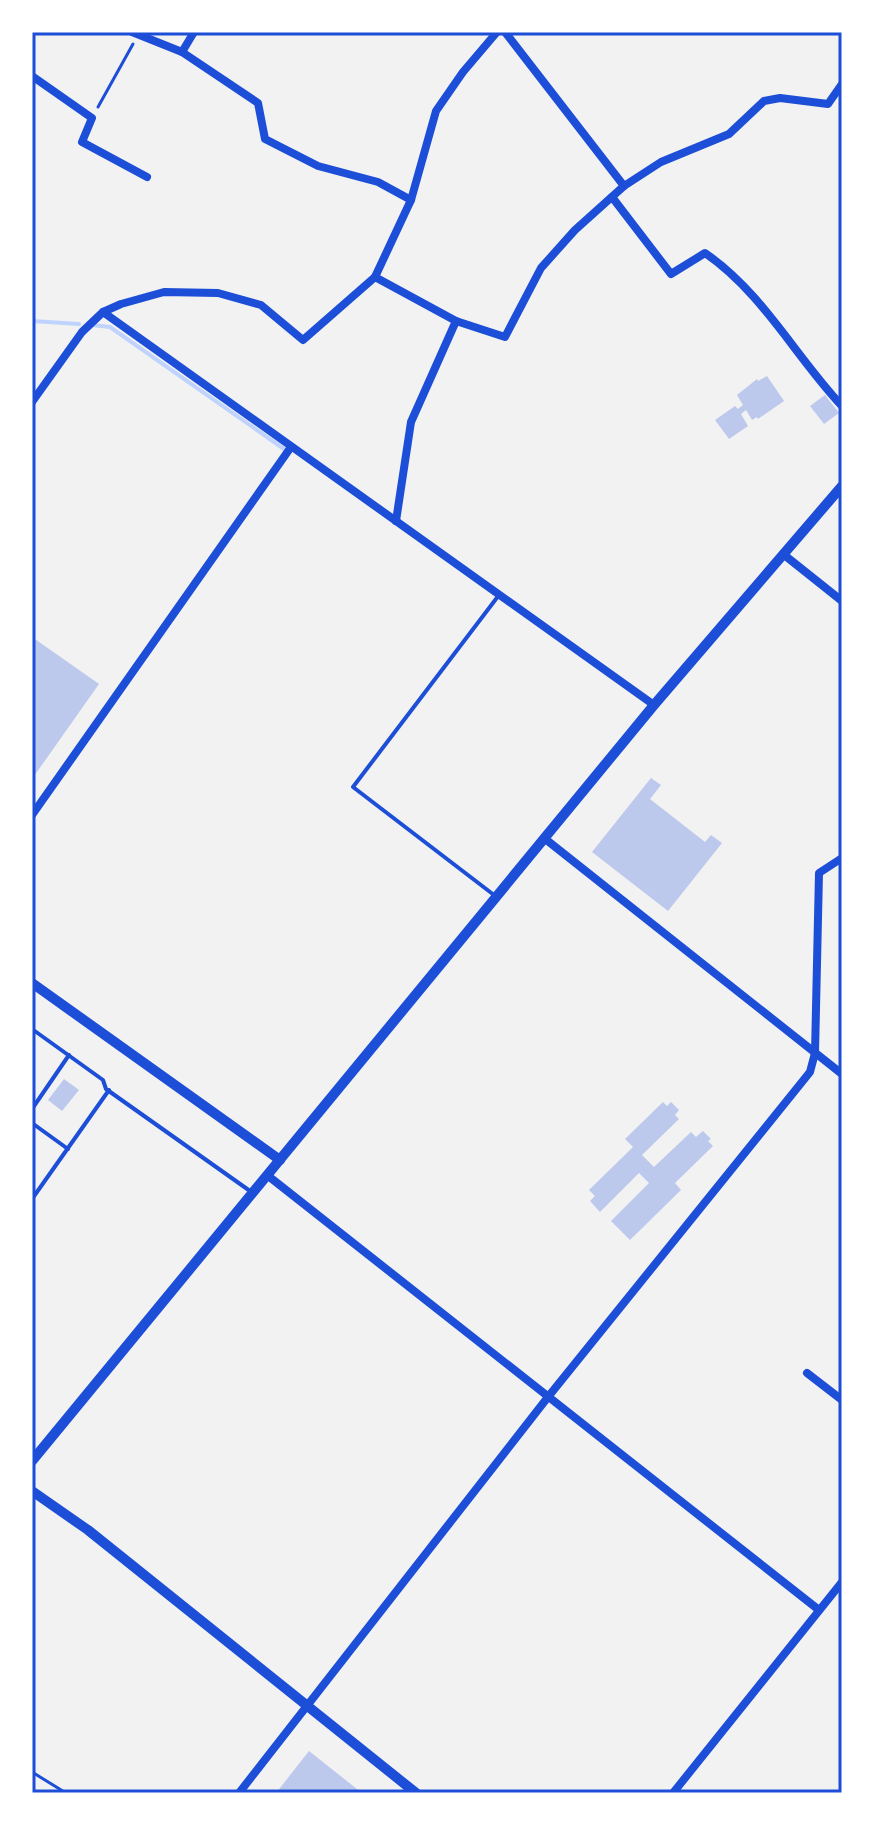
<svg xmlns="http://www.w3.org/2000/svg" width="874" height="1825" font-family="Inter,sans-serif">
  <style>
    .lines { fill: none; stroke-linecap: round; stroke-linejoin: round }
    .stream { stroke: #bfd3fe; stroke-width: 4 }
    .building { fill: #bdc9ec }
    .path { stroke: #1d4ed8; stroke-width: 3 }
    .service { stroke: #1d4ed8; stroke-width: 4 }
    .minor { stroke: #1d4ed8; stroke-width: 8 }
    .tertiary { stroke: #1d4ed8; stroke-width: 10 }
    .neatline { fill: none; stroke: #1d4ed8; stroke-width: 3 }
  </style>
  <rect width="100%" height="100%" fill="#f2f2f2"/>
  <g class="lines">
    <g class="stream">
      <polyline points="32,321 79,324"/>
      <polyline points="92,325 110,327 284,449"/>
    </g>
  </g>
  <g class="building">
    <polygon points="767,376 784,401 758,419 757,417 752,420 746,410 741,414 748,426 729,439 715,420 735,406 738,409 743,405 737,395 757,379 758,381"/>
    <polygon points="825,395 839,413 824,424 810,406"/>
    <polygon points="32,637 99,684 32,779"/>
    <polygon points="651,778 661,785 650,799 705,842 711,835 722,843 668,911 592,852"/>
    <polygon points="64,1079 79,1090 62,1111 48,1100"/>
    <polygon points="663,1102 667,1106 671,1102 679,1110 675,1115 679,1119 642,1155 654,1167 691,1132 696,1137 703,1131 711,1139 708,1141 713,1146 675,1183 681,1190 630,1240 611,1221 649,1183 639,1173 600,1212 590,1201 595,1196 589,1190 633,1147 625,1139"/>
    <polygon points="309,1751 362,1793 276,1793"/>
  </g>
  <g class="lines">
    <g class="path">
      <polyline points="98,107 133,44"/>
      <polyline points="32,1772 66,1793"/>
    </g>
    <g class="service">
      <polyline points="494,895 353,787 499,595"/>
      <polyline points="32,1029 103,1080 106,1089 250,1191"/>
      <polyline points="32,1109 69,1055"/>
      <polyline points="32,1123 68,1149"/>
      <polyline points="32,1199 109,1090"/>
    </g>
    <g class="minor">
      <polyline points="132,32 182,52 258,103 265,139 318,166 378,182 411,200"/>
      <polyline points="505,32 624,186"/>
      <polyline points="182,52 194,32"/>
      <polyline points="32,76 92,118 82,142 147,177"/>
      <path d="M612 197 671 274 705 253C763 293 795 356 842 406"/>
      <polyline points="375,277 456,321 505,337 541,268 575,230 624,186 661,162 729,134 764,101 780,98 828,104 842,84"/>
      <polyline points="103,312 654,705"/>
      <polyline points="32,402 82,332 103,312 121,304 164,292 218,293 261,305 303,340 375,277 411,200 436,111 463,72 497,32"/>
      <polyline points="396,521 411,422 456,321"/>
      <polyline points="783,554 842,601"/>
      <polyline points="32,815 291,447"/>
      <polyline points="544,838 842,1074"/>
      <polyline points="267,1175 819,1610"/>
      <polyline points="807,1373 842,1400"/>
      <polyline points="239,1793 548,1397 810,1072 815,1053 819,873 842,858"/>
      <polyline points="673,1793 842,1582"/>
    </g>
    <g class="tertiary">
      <polyline points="32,983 280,1160"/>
      <polyline points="32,1461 654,705 842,486"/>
      <polyline points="32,1491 88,1530 416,1793"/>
    </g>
  </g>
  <rect width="874" height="1825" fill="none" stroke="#ffffff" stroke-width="68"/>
  <rect x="34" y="34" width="806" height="1757" class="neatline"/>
</svg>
